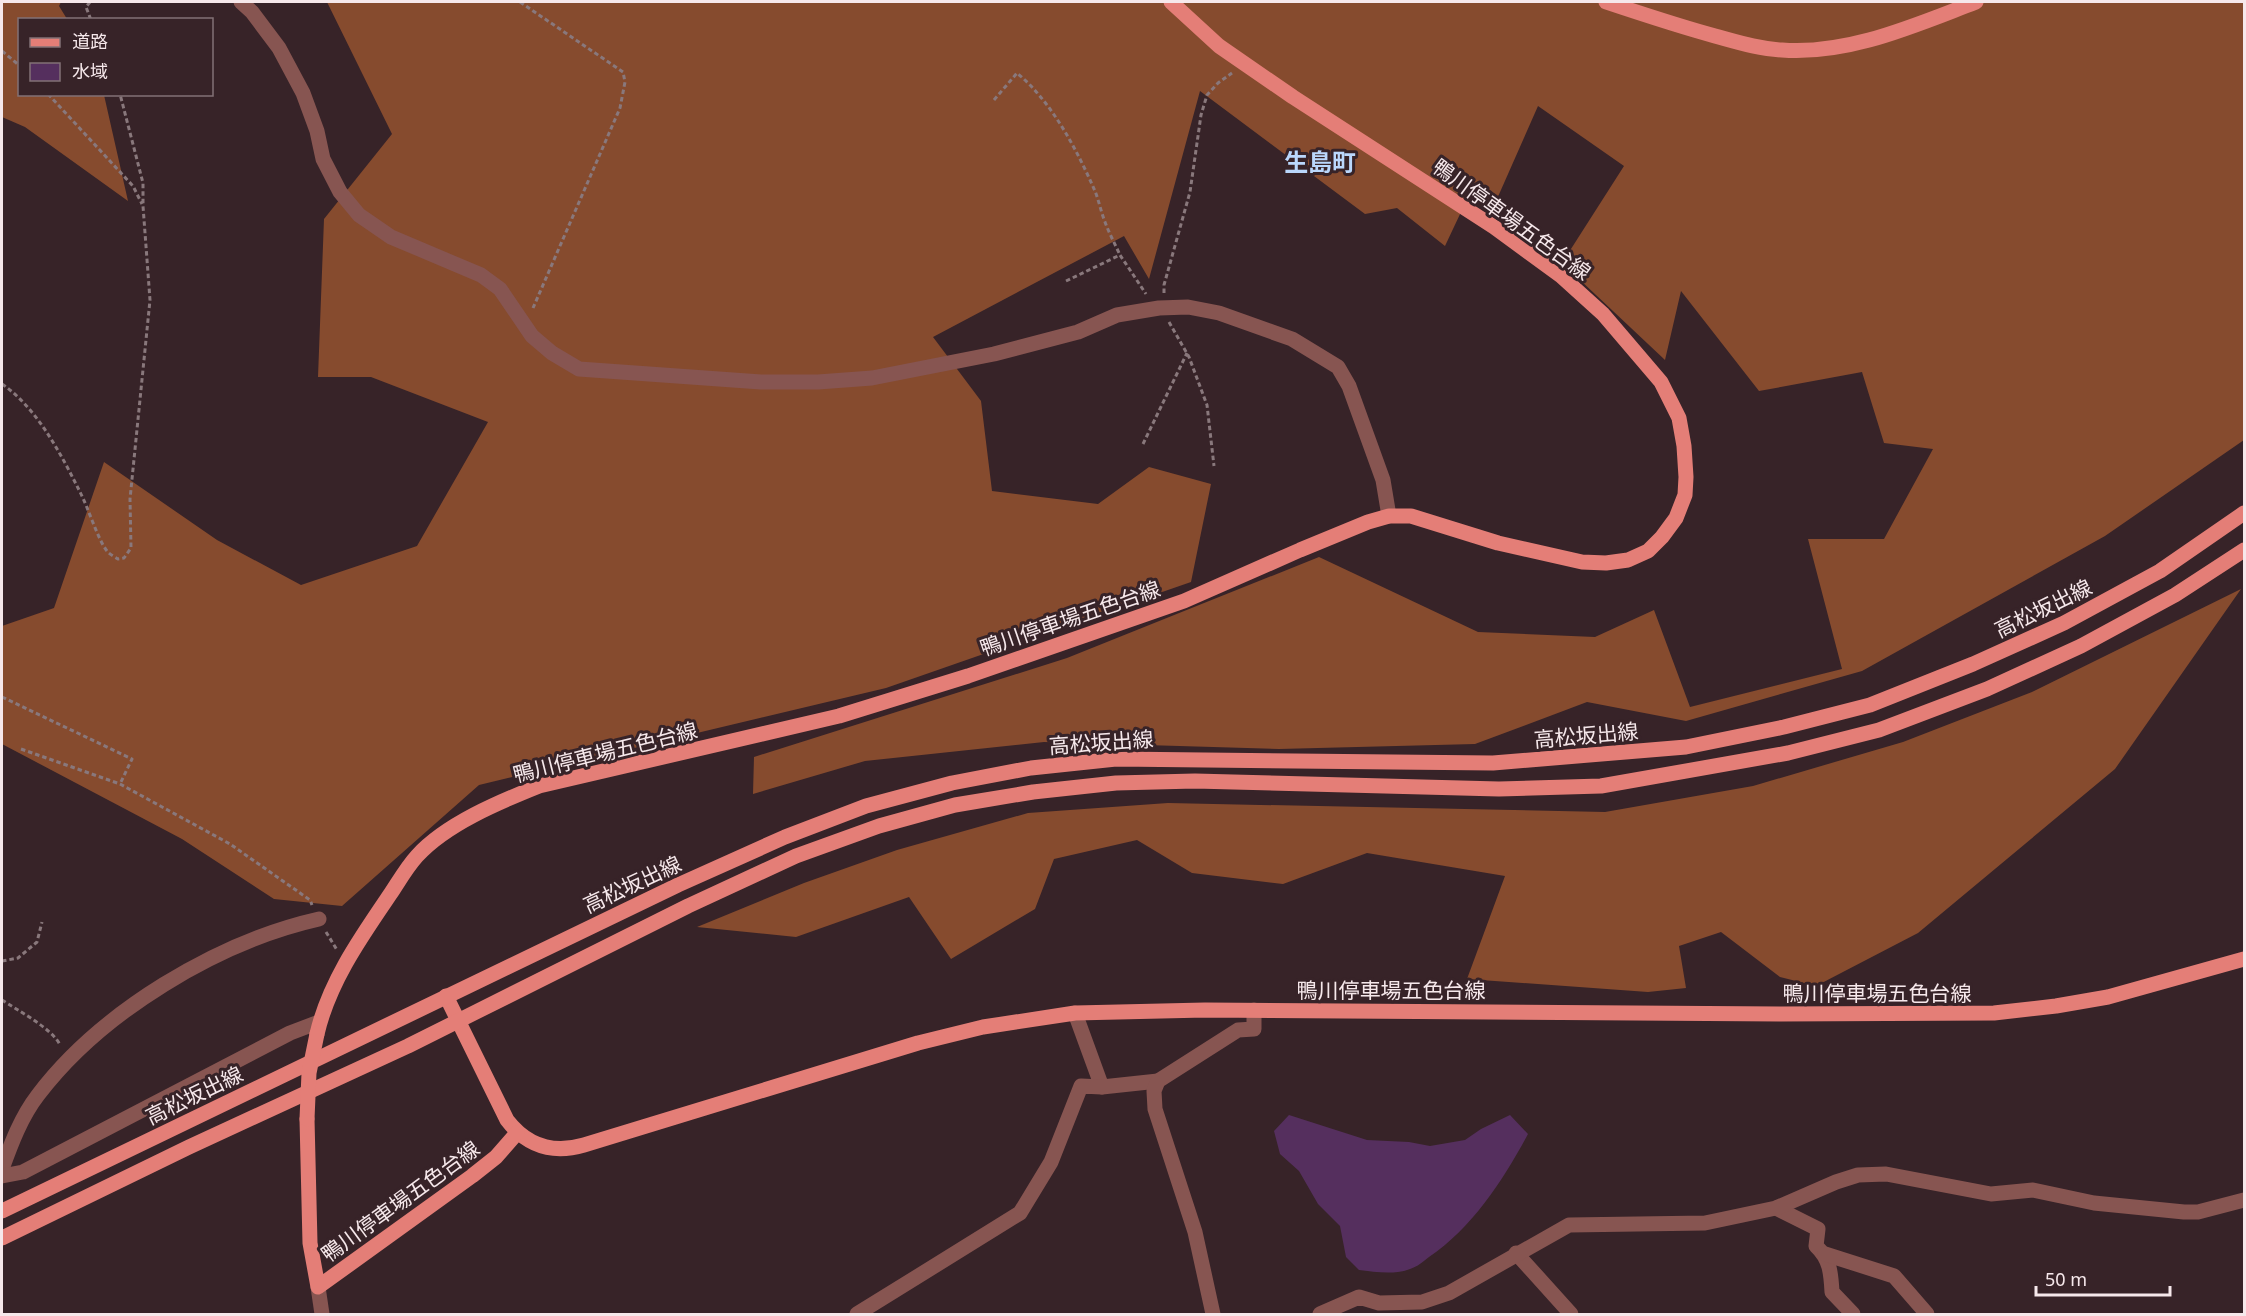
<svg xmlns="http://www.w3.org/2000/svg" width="2246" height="1316" font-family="'Noto Sans','Noto Sans JP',sans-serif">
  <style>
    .forest { fill: #864b2e }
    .water { fill: #552f5e }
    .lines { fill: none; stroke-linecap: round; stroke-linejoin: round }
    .path { stroke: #89787c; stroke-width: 3; stroke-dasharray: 4.5 3; stroke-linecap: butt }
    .minor { stroke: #875551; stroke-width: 15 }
    .major { stroke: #e47e77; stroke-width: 15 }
    .major-bridge { stroke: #e47e77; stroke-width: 15 }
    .labels { text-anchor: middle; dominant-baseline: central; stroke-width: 6; stroke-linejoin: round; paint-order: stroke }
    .street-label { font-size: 21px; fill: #f6e8eb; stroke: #372328 }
    .quarter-label { font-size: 24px; font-weight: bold; fill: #bad7fc; stroke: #372328 }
  </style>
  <rect width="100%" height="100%" fill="#372328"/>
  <g class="forest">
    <polygon points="2,2 61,2 59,6 67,19 20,20 20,94 104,95 128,201 25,127 2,117"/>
    <polygon points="327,2 2244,2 2244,440 2105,536 1862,671 1686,721 1587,702 1475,744 1279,749 1044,742 865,761 753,794 754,757 1067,658 1319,557 1478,632 1595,637 1654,610 1690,707 1842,669 1808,539 1884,539 1933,449 1884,443 1862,372 1759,391 1681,291 1665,360 1562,263 1624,166 1538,106 1493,208 1469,195 1445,246 1397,208 1365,214 1200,91 1149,279 1124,236 933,337 981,401 992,491 1098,504 1149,467 1211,484 1191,582 886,688 479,785 342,906 274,899 182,839 2,744 2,626 54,608 104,462 217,540 301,585 417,546 488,422 371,377 318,377 324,219 392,134"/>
    <polygon points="2241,589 2115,769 1918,933 1816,986 1780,977 1721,932 1679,946 1686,988 1648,992 1467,979 1505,876 1367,853 1283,884 1192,873 1137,840 1054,859 1035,909 951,959 909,897 796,937 697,927 804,883 897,850 1028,813 1168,803 1605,812 1753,786 1903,742 2032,692"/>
  </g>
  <path class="water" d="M1289 1115 1367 1140 1409 1142 1430 1146 1465 1140 1481 1129 1510 1115 1528 1134C1503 1180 1473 1227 1429 1257 1424 1261 1417 1267 1410 1269 1395 1275 1375 1272 1359 1270L1346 1257 1340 1226 1318 1204 1299 1171 1280 1154 1274 1131Z"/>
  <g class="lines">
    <g class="path">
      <polyline points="90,2 86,7 91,20"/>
      <polyline points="520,2 623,72 625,82 620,108 533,308"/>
      <polyline points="2,51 20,66"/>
      <polyline points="48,94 133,186 142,204"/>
      <path d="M994 100 1017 73C1052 102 1077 150 1095 191 1099 201 1101 212 1105 222 1109 233 1115 244 1120 255"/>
      <polyline points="1066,281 1120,255 1146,294"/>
      <polyline points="1164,293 1164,285 1190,192 1201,115 1207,95 1218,83 1232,73"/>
      <polyline points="1169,322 1189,357 1207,405 1214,466"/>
      <path d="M2 384C37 408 61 454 80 492 88 507 98 540 107 551 109 554 115 557 118 559L124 558 131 548 130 499 150 300 143 206V183L120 94"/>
      <polyline points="1143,444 1187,353"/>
      <polyline points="2,697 132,759 120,784"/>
      <polyline points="21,749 120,784 230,844 310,900 312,905"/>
      <polyline points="326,932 337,950"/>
      <polyline points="2,961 18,958 37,942 42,922"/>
      <path d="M2 1000C17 1010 53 1029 60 1045"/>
    </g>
    <g class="minor">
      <polyline points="241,2 252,12 279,48 303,93 317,131 323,159 340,192 359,215 391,237 481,275 500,289 532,336 552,353 579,369 761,382 818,382 872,378 994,354 1078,332 1117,315 1159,308 1188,307 1219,313 1292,339 1338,367 1349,386 1383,480 1389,516"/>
      <polyline points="1075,1013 1102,1087"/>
      <path d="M2 1169C11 1144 21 1117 38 1095 101 1012 217 942 319 919"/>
      <polyline points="2,1176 23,1172 290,1033 319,1022"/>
      <path d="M1776 1208 1818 1229 1816 1246C1830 1259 1831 1273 1832 1292L1853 1314"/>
      <polyline points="1516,1253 1571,1314"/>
      <polyline points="1825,1254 1894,1276 1927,1314"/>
      <polyline points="318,1287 322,1314"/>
      <polyline points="857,1314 1020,1213 1051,1162 1081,1086 1102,1087 1158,1081"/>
      <polyline points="1213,1314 1195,1232 1155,1109 1154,1091 1158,1081 1238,1030 1254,1029 1254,1010"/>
      <polyline points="1320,1314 1359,1297 1379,1303 1422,1302 1449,1293 1569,1225 1705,1223 1776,1208 1836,1182 1858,1175 1886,1174 1991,1194 2033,1190 2094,1203 2184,1212 2198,1212 2244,1200"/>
    </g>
    <g class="major">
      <path d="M1606 2C1642 14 1678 26 1715 36 1737 42 1759 49 1782 50 1849 55 1915 25 1976 2"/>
      <path d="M446 996 507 1120C527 1146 553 1154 584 1145L918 1043 983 1027 1075 1013 1205 1010 1780 1014 1994 1013 2056 1006 2108 997 2244 959"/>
      <path d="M317 1034C329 982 361 937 391 893 399 881 407 867 417 856 446 824 499 802 539 786L839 716 968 676 1184 601 1300 550 1368 522 1389 516H1411L1498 543 1582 562 1606 563 1628 560 1648 551 1662 537 1676 518 1685 495 1686 477 1684 446 1679 418 1661 382 1603 314 1561 276 1494 227 1293 97 1219 46 1171 2"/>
      <polyline points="307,1119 310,1243 318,1287 472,1176 496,1157 517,1133"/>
      <polyline points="2,1211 678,885 785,837 866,806 952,783 1031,768 1116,759 1493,763 1686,747 1784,727 1870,705 1973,664 2064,623 2160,571 2244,513"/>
      <polyline points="2,1238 189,1147 408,1046 688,906 796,856 879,826 955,805 1033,792 1116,783 1195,781 1499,789 1601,786 1788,753 1879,730 1987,689 2081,646 2175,595 2244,550"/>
    </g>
    <polyline class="major-bridge" points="307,1119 309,1073 317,1034"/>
  </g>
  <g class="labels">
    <g class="street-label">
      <text transform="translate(1512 219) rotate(36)">鴨川停車場五色台線</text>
      <text transform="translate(2043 608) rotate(-26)">高松坂出線</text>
      <text transform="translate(1070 618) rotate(-19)">鴨川停車場五色台線</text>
      <text transform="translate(1586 735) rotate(-5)">高松坂出線</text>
      <text transform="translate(1101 742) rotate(-4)">高松坂出線</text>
      <text transform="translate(605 752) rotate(-14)">鴨川停車場五色台線</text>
      <text transform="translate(632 884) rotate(-25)">高松坂出線</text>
      <text x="1391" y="990">鴨川停車場五色台線</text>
      <text x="1877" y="993">鴨川停車場五色台線</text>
      <text transform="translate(194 1095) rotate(-26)">高松坂出線</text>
      <text transform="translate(400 1201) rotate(-36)">鴨川停車場五色台線</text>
    </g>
    <g class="quarter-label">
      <text x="1320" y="161">生島町</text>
    </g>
  </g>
  <rect width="2246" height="1316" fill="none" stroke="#f6e8eb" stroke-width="6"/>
  <rect x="18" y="18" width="195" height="78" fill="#372328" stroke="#837276" stroke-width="1.5"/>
  <rect x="30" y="38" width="30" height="9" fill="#e47e77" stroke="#837276" stroke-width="1.5"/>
  <text x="72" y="48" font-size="18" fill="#f6e8eb">道路</text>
  <rect x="30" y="63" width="30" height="18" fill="#552f5e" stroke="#837276" stroke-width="1.5"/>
  <text x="72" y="78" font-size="18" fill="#f6e8eb">水域</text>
  <path d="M2036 1286v9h134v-9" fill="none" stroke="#f6e8eb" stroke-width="3"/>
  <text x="2045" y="1286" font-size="18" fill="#f6e8eb" stroke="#372328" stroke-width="4.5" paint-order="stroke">50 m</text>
</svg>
